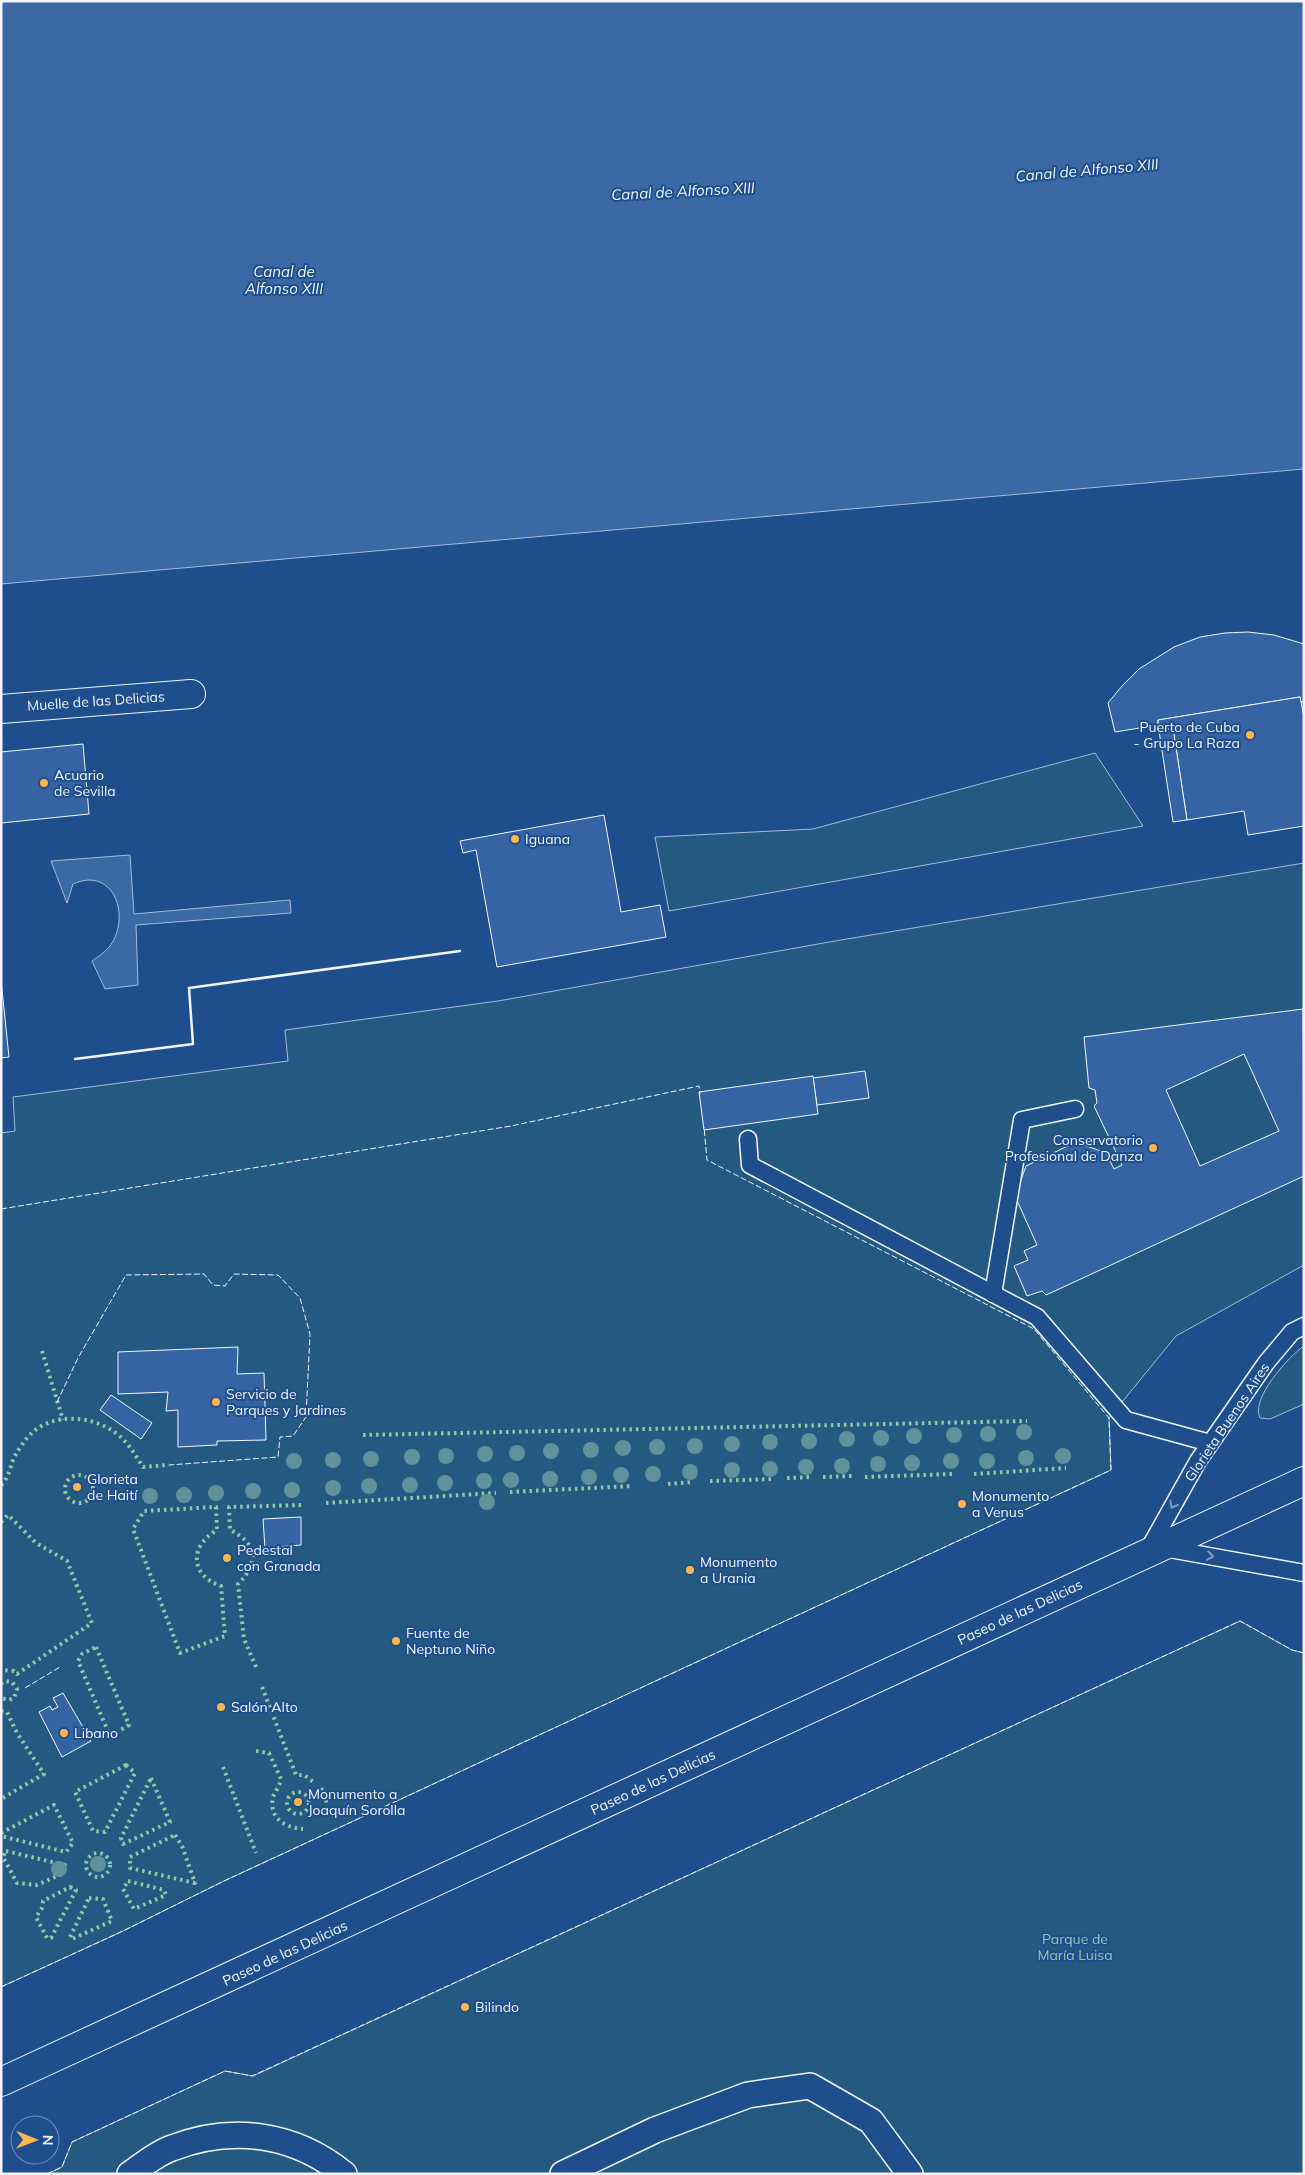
<svg xmlns="http://www.w3.org/2000/svg" width="1305" height="2175" font-family="Mulish,sans-serif">
  <style>
    .green { fill: #245a82; stroke: #a8bbd7 }
    .water { fill: #3b69a3; stroke: #a8bbd7 }
    .building { fill: #3563a3; stroke: #f2f6ff; fill-rule: evenodd }
    .lines { fill: none; stroke-linecap: round; stroke-linejoin: round }
    .service-casing { stroke: #f2f6ff; stroke-width: 19 }
    .pedestrian-casing { stroke: #f2f6ff; stroke-width: 28 }
    .minor-casing { stroke: #f2f6ff; stroke-width: 30 }
    .primary-casing { stroke: #f2f6ff; stroke-width: 30 }
    .service { stroke: #1f4e8c; stroke-width: 16 }
    .pedestrian { stroke: #1f4e8c; stroke-width: 25 }
    .minor { stroke: #1f4e8c; stroke-width: 28 }
    .primary { stroke: #1f4e8c; stroke-width: 28 }
    .hedge { stroke: #97c8a6; stroke-width: 4; stroke-dasharray: 2.5 4; stroke-linecap: butt }
    .fence { stroke: #f2f6ff; stroke-width: 1; stroke-dasharray: 6 2.5; stroke-linecap: butt }
    .wall { stroke: #f2f6ff; stroke-width: 2.5 }
    .tree { fill: #61919a }
    .oneway { stroke: #7e9ac0 }
    .poi-dot { fill: #ffb74d; stroke: #1f4e8c; stroke-width: 2 }
    .labels { text-anchor: middle; dominant-baseline: central; stroke-width: 4; stroke-linejoin: round; paint-order: stroke }
    .street-label { font-size: 14px; fill: #f2f6ff; stroke: #1f4e8c }
    .poi-label { font-size: 14px; fill: #f2f6ff; stroke: #1f4e8c; text-anchor: start }
    .park-label { font-size: 14px; fill: #97c8a6; stroke: #1f4e8c }
    .water-label { font-size: 15px; font-style: italic; fill: #f2f6ff; stroke: #1f4e8c }
  </style>
  <rect width="100%" height="100%" fill="#1f4e8c"/>
  <g class="green">
    <polygon points="1095,753 1143,826 669,911 655,837 813,829"/>
    <polygon points="1304,863 1304,1265 1176,1336 1109,1418 1111,1470 224,1881 123,1931 1,1987 1,1133 15,1131 13,1097 288,1061 285,1030 498,1001 835,941"/>
    <path d="M1304 1346V1404L1270 1419 1260 1418C1250 1399 1289 1356 1304 1346Z"/>
    <polygon points="1240,1621 1292,1650 1304,1653 1304,2174 47,2174 62,2167 72,2142 225,2071 253,2076"/>
  </g>
  <g class="water">
    <polygon points="1,1 1304,1 1304,469 1,584"/>
    <path d="M130 855 134 914 290 900 291 913 136 925 138 985 105 989 92 961C99 956 107 951 112 943 130 914 113 866 73 884L67 903 51 861Z"/>
  </g>
  <g class="building">
    <polygon points="1248,632 1274,635 1304,644 1304,702 1301,702 1300,697 1158,720 1158,725 1115,732 1108,703 1122,686 1139,669 1174,647 1200,637 1225,633"/>
    <polygon points="1300,697 1304,717 1304,826 1248,835 1244,811 1187,820 1173,728 1159,731 1158,720"/>
    <polygon points="1173,728 1187,820 1173,822 1159,731"/>
    <polygon points="83,744 89,814 1,823 1,752"/>
    <polygon points="604,815 621,912 660,905 666,937 497,967 476,850 463,853 460,841"/>
    <polygon points="1,980 9,1057 1,1058"/>
    <path d="M1303 1009 1304 1176 1046 1295 1042 1291 1027 1296 1014 1266 1028 1260 1024 1251 1037 1245 1015 1196 1026 1166 1076 1142 1106 1153 1114 1169 1122 1165 1094 1106 1097 1103 1095 1090 1089 1088 1084 1037ZM1244 1054 1279 1131 1200 1166 1166 1090Z"/>
    <polygon points="865,1071 869,1098 817,1105 813,1078"/>
    <polygon points="813,1076 818,1114 704,1130 699,1092"/>
    <polygon points="238,1347 237,1374 264,1373 266,1440 217,1441 217,1445 178,1447 178,1410 166,1411 168,1392 118,1394 118,1352"/>
    <polygon points="111,1395 152,1423 141,1439 100,1410"/>
    <polygon points="301,1517 301,1545 265,1548 263,1519"/>
    <polygon points="63,1693 91,1741 62,1757 39,1712 50,1706 52,1710 58,1707 53,1698"/>
  </g>
  <g class="lines">
    <g class="service-casing">
      <g id="service">
        <polyline points="748,1139 750,1165 1037,1317 1126,1420 1210,1443"/>
        <polyline points="993,1294 1022,1120 1075,1109"/>
        <polyline points="1164,1548 1304,1573"/>
        <polyline points="1147,1552 1198,1461 1266,1363 1292,1332 1304,1326"/>
      </g>
    </g>
    <g class="pedestrian-casing">
      <g id="pedestrian">
        <path d="M130 2174C143 2165 157 2153 172 2148 232 2125 294 2133 344 2174"/>
        <polyline points="563,2174 655,2130 748,2095 810,2086 871,2121 910,2174"/>
      </g>
    </g>
    <g class="minor-casing">
      <polyline id="minor" points="1,709 191,694"/>
    </g>
    <g class="primary-casing">
      <polyline id="primary" points="1,2082 1304,1481"/>
    </g>
    <use href="#service" class="service"/>
    <use href="#pedestrian" class="pedestrian"/>
    <use href="#minor" class="minor"/>
    <use href="#primary" class="primary"/>
    <g class="hedge">
      <polyline points="42,1351 63,1420"/>
      <polyline points="363,1435 1027,1421"/>
      <polyline points="974,1474 1066,1468"/>
      <circle cx="79" cy="1489" r="14"/>
      <polyline points="823,1477 852,1476"/>
      <polyline points="865,1477 953,1474"/>
      <polyline points="787,1478 812,1477"/>
      <polyline points="710,1481 775,1479"/>
      <polyline points="668,1484 692,1482"/>
      <path d="M1 1485C10 1477 10 1464 16 1454 19 1449 23 1443 27 1438 48 1412 92 1414 117 1434 129 1443 135 1455 143 1467L169 1465"/>
      <polyline points="510,1492 633,1486"/>
      <polyline points="326,1503 496,1493"/>
      <path d="M216 1507 217 1530C189 1546 190 1576 221 1586L225 1636 180 1653 133 1529 144 1511Z"/>
      <polyline points="1,1522 8,1515 36,1543 67,1561 92,1623 17,1674 14,1671 1,1670"/>
      <polygon points="96,1647 129,1725 110,1736 78,1661 82,1654"/>
      <path d="M256 1667 244 1639 238 1584C260 1562 257 1543 230 1530L229 1507 305 1505"/>
      <polyline points="1,1684 5,1681 12,1682 17,1689 14,1698 9,1700 1,1698"/>
      <polyline points="262,1687 296,1775 304,1775 315,1783"/>
      <polyline points="1,1711 7,1712 17,1733 44,1774 1,1799"/>
      <path d="M256 1751 269 1753 281 1779C280 1786 275 1791 273 1797 268 1818 286 1828 303 1829"/>
      <polygon points="126,1765 135,1773 105,1832 93,1831 75,1792"/>
      <polyline points="223,1767 256,1853"/>
      <polygon points="151,1778 170,1822 123,1844 121,1838"/>
      <polyline points="321,1788 326,1799 326,1816"/>
      <circle cx="298" cy="1803" r="11"/>
      <polyline points="1,1833 54,1805 73,1843 66,1852 1,1836"/>
      <polygon points="175,1835 182,1846 195,1883 130,1868 130,1857"/>
      <polygon points="6,1851 65,1865 64,1873 37,1885 17,1883 3,1857"/>
      <circle cx="98" cy="1865" r="12"/>
      <polygon points="128,1881 164,1890 166,1895 134,1909 123,1889"/>
      <polygon points="70,1887 76,1890 51,1938 47,1938 36,1917 42,1908 43,1901"/>
      <polygon points="89,1898 103,1899 112,1921 72,1939 70,1937"/>
    </g>
    <g class="fence">
      <polyline points="1,1209 511,1126 699,1086 700,1095"/>
      <polyline points="57,1402 78,1358 126,1275 204,1274 213,1285 225,1286 234,1274 278,1275 300,1298 310,1334 306,1417 293,1436 280,1437 278,1457 169,1465"/>
      <polyline points="25,1688 60,1667"/>
      <polyline points="1,1987 123,1931 224,1881 1111,1470 1109,1418 1034,1329 707,1160 704,1127"/>
      <polyline points="47,2174 62,2167 72,2142 225,2071 252,2076 1240,1621 1292,1650 1304,1653"/>
    </g>
    <polyline class="wall" points="75,1059 193,1044 189,988 460,951"/>
  </g>
  <g class="tree">
    <circle cx="1024" cy="1432" r="8"/>
    <circle cx="988" cy="1434" r="8"/>
    <circle cx="954" cy="1435" r="8"/>
    <circle cx="914" cy="1436" r="8"/>
    <circle cx="881" cy="1438" r="8"/>
    <circle cx="847" cy="1439" r="8"/>
    <circle cx="809" cy="1441" r="8"/>
    <circle cx="770" cy="1442" r="8"/>
    <circle cx="732" cy="1444" r="8"/>
    <circle cx="695" cy="1446" r="8"/>
    <circle cx="657" cy="1447" r="8"/>
    <circle cx="623" cy="1448" r="8"/>
    <circle cx="591" cy="1450" r="8"/>
    <circle cx="551" cy="1451" r="8"/>
    <circle cx="517" cy="1453" r="8"/>
    <circle cx="485" cy="1454" r="8"/>
    <circle cx="446" cy="1456" r="8"/>
    <circle cx="1063" cy="1456" r="8"/>
    <circle cx="412" cy="1457" r="8"/>
    <circle cx="1026" cy="1458" r="8"/>
    <circle cx="371" cy="1459" r="8"/>
    <circle cx="333" cy="1460" r="8"/>
    <circle cx="294" cy="1461" r="8"/>
    <circle cx="951" cy="1461" r="8"/>
    <circle cx="987" cy="1461" r="8"/>
    <circle cx="912" cy="1463" r="8"/>
    <circle cx="878" cy="1464" r="8"/>
    <circle cx="842" cy="1466" r="8"/>
    <circle cx="806" cy="1467" r="8"/>
    <circle cx="770" cy="1469" r="8"/>
    <circle cx="732" cy="1470" r="8"/>
    <circle cx="690" cy="1472" r="8"/>
    <circle cx="653" cy="1474" r="8"/>
    <circle cx="621" cy="1475" r="8"/>
    <circle cx="589" cy="1477" r="8"/>
    <circle cx="550" cy="1479" r="8"/>
    <circle cx="511" cy="1480" r="8"/>
    <circle cx="484" cy="1481" r="8"/>
    <circle cx="445" cy="1483" r="8"/>
    <circle cx="410" cy="1485" r="8"/>
    <circle cx="369" cy="1486" r="8"/>
    <circle cx="333" cy="1488" r="8"/>
    <circle cx="292" cy="1490" r="8"/>
    <circle cx="253" cy="1491" r="8"/>
    <circle cx="216" cy="1493" r="8"/>
    <circle cx="184" cy="1495" r="8"/>
    <circle cx="150" cy="1496" r="8"/>
    <circle cx="487" cy="1502" r="8"/>
    <circle cx="98" cy="1864" r="8"/>
    <circle cx="59" cy="1869" r="8"/>
  </g>
  <defs><path id="oneway-chevron" d="M-2-3.5L2.5 0L-2 3.5" fill="none" stroke-width="1.6" stroke-linecap="round" stroke-linejoin="round" transform="scale(1.25)"/></defs>
  <g class="oneway">
    <use href="#oneway-chevron" transform="translate(1173 1505) rotate(119)"/>
    <use href="#oneway-chevron" transform="translate(1210 1556) rotate(10)"/>
  </g>
  <g class="poi-dot">
    <circle cx="1250" cy="735" r="5"/>
    <circle cx="44" cy="783" r="5"/>
    <circle cx="515" cy="839" r="5"/>
    <circle cx="1153" cy="1148" r="5"/>
    <circle cx="216" cy="1402" r="5"/>
    <circle cx="77" cy="1487" r="5"/>
    <circle cx="962" cy="1504" r="5"/>
    <circle cx="227" cy="1558" r="5"/>
    <circle cx="690" cy="1570" r="5"/>
    <circle cx="396" cy="1641" r="5"/>
    <circle cx="221" cy="1707" r="5"/>
    <circle cx="64" cy="1733" r="5"/>
    <circle cx="298" cy="1802" r="5"/>
    <circle cx="465" cy="2007" r="5"/>
  </g>
  <g class="labels">
    <g class="street-label">
      <text transform="translate(96 701) rotate(-4)">Muelle de las Delicias</text>
      <text transform="translate(1227 1422) rotate(-56)">Glorieta Buenos Aires</text>
      <text transform="translate(1020 1612) rotate(-25)">Paseo de las Delicias</text>
      <text transform="translate(653 1782) rotate(-25)">Paseo de las Delicias</text>
      <text transform="translate(285 1953) rotate(-25)">Paseo de las Delicias</text>
    </g>
    <g class="poi-label">
      <text x="1240" y="727" text-anchor="end">Puerto de Cuba<tspan x="1240" dy="16">- Grupo La Raza</tspan></text>
      <text x="54" y="775">Acuario<tspan x="54" dy="16">de Sevilla</tspan></text>
      <text x="525" y="839">Iguana</text>
      <text x="1143" y="1140" text-anchor="end">Conservatorio<tspan x="1143" dy="16">Profesional de Danza</tspan></text>
      <text x="226" y="1394">Servicio de<tspan x="226" dy="16">Parques y Jardines</tspan></text>
      <text x="87" y="1479">Glorieta<tspan x="87" dy="16">de Haití</tspan></text>
      <text x="972" y="1496">Monumento<tspan x="972" dy="16">a Venus</tspan></text>
      <text x="237" y="1550">Pedestal<tspan x="237" dy="16">con Granada</tspan></text>
      <text x="700" y="1562">Monumento<tspan x="700" dy="16">a Urania</tspan></text>
      <text x="406" y="1633">Fuente de<tspan x="406" dy="16">Neptuno Niño</tspan></text>
      <text x="231" y="1707">Salón Alto</text>
      <text x="74" y="1733">Libano</text>
      <text x="308" y="1794">Monumento a<tspan x="308" dy="16">Joaquín Sorolla</tspan></text>
      <text x="475" y="2007">Bilindo</text>
    </g>
    <g class="park-label">
      <text x="1075" y="1939">Parque de<tspan x="1075" dy="16">María Luisa</tspan></text>
    </g>
    <g class="water-label">
      <text transform="translate(1087 170) rotate(-5)">Canal de Alfonso XIII</text>
      <text transform="translate(683 191) rotate(-3)">Canal de Alfonso XIII</text>
      <text x="284" y="271">Canal de<tspan x="284" dy="17">Alfonso XIII</tspan></text>
    </g>
  </g>
  <rect width="1305" height="2175" fill="none" stroke="#f2f6ff" stroke-width="5"/>
  <g transform="translate(35 2140) rotate(91)"><circle r="24" fill="#1f4e8c" stroke="#7391ba"/>
  <path d="M0-4L9 19L0 12L-9 19Z" fill="#ffb74d"/>
  <text y="-8" font-size="14" font-weight="bold" text-anchor="middle" fill="#f2f6ff">N</text>
  </g>
</svg>
